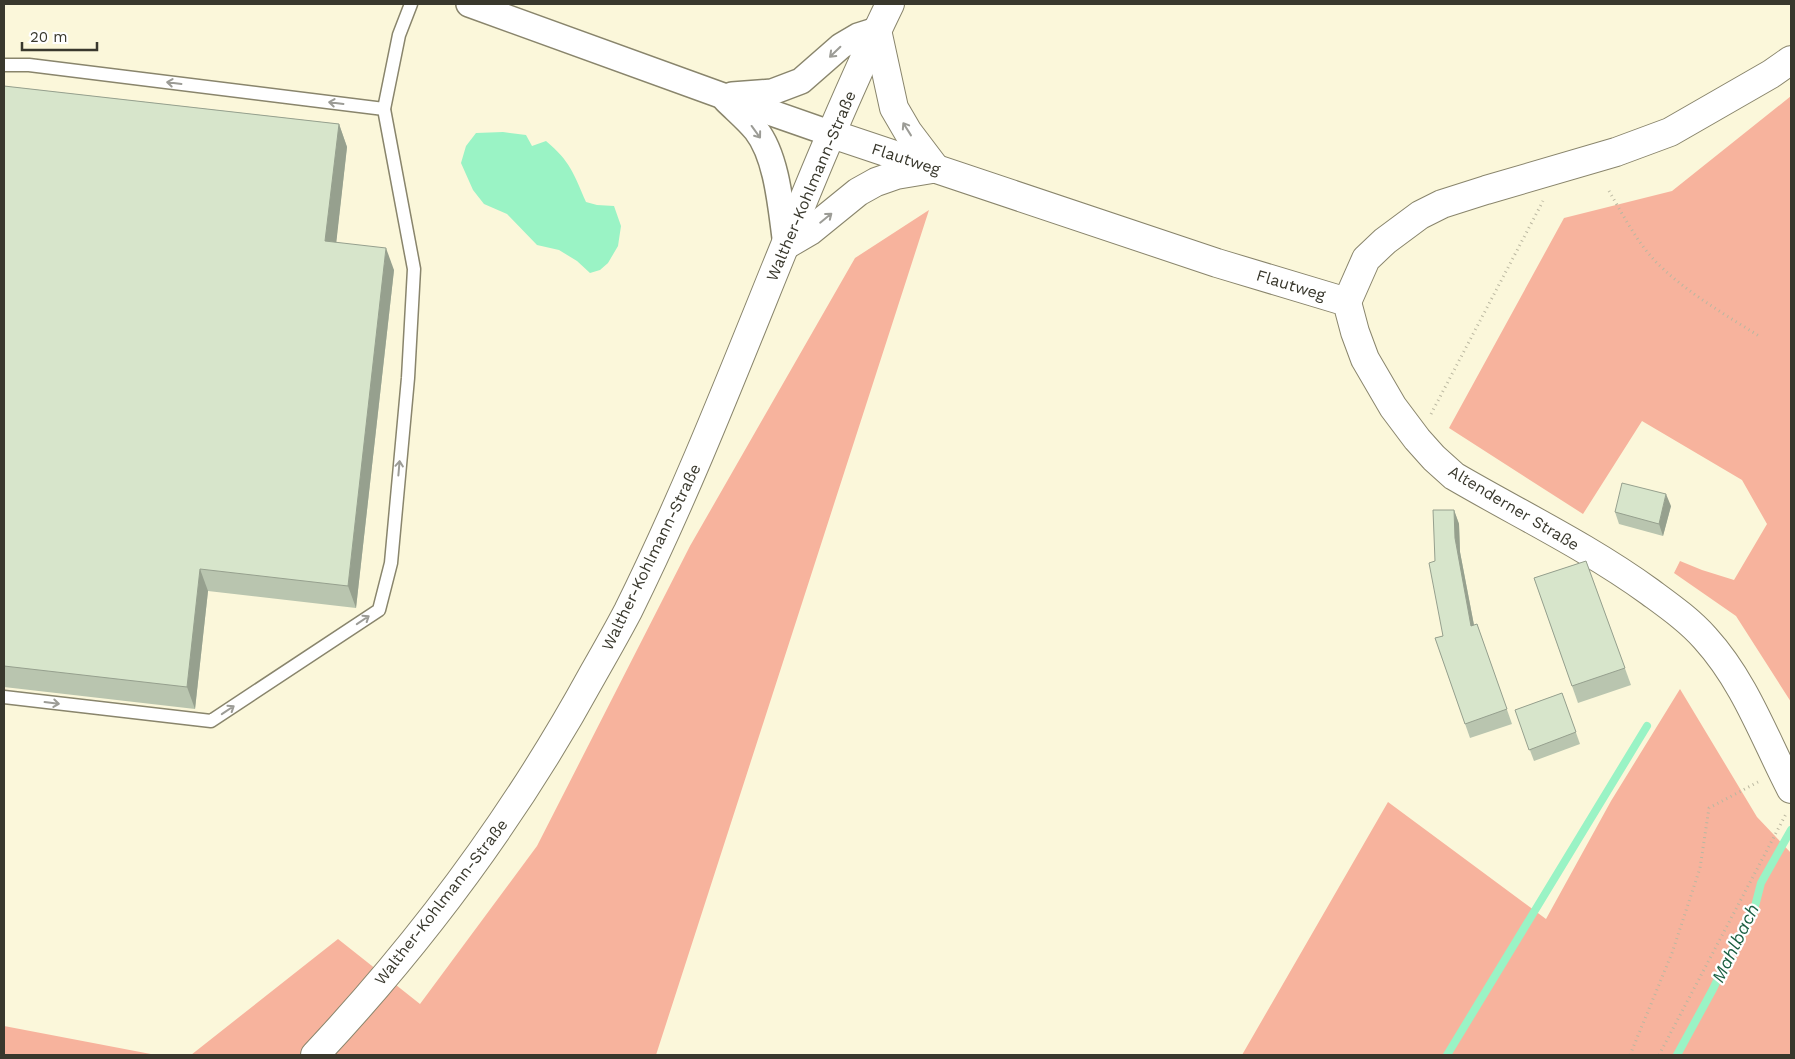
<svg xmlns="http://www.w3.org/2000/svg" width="1795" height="1059" font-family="'Work Sans',sans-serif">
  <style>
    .forest { fill: #f7b39d }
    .water { fill: #9af3c5 }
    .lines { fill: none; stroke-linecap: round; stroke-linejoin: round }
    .stream { stroke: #9af3c5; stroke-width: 8 }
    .service-casing { stroke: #89856c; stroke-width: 15 }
    .minor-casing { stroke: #89856c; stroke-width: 28 }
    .tertiary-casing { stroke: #89856c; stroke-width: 30 }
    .secondary-casing { stroke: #89856c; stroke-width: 30 }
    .path { stroke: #bab7a0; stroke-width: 3; stroke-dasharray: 1 4; stroke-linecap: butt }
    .service { stroke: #fff; stroke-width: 12 }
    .minor { stroke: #fff; stroke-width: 25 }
    .tertiary { stroke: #fff; stroke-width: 28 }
    .secondary { stroke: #fff; stroke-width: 28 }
    .wall { fill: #b9c5af }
    .shaded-wall { fill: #96a08e }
    .building { fill: #d7e5cb; stroke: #96a08e }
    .oneway { stroke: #9c9c96 }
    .labels { text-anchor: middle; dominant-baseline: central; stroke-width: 4.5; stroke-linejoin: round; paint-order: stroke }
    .street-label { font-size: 16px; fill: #39382d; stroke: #fff }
    .water-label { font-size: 18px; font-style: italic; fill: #1d6043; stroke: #fff }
  </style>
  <rect width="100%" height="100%" fill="#fbf7da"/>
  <g class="forest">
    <polygon points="1791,96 1791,702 1736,616 1674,573 1680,561 1702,570 1734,580 1767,524 1742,480 1642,421 1583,514 1449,428 1564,218 1672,191"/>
    <polygon points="929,210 656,1055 191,1055 338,939 420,1004 537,846 690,546 855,258"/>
    <polygon points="1680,689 1757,817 1791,853 1791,1055 1242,1055 1388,802 1546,919 1611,801"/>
    <polygon points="4,1026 156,1055 4,1055"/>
  </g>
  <path class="water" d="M503 132 526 135 532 146 546 141C570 161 574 174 586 202L597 205 614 206 621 226 618 246 608 263 600 270 590 273 577 261 559 250 537 245 507 214 484 204 473 190 461 163 466 146 476 133Z"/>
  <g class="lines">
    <g class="stream">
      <polyline points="1447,1055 1647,726"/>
      <polyline points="1677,1055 1713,989 1730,953 1753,914 1761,883 1791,830"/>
    </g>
    <g class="service-casing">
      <g id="service">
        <polyline points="4,65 29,65 384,109"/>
        <polyline points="4,697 211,721 379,610 391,563 408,378 414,269 384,109 399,35 411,4"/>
      </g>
    </g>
    <g class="minor-casing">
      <g id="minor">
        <polyline points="469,4 723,96 832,134"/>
        <polyline points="732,95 772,92 801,81 841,46 858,36 877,30"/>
        <path d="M726 100C736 110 747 119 756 130 778 158 781 211 786 245"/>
      </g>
    </g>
    <g class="tertiary-casing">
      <polyline id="tertiary" points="1347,302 1366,259 1385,241 1420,215 1442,204 1486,190 1616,152 1670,132 1771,74 1791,60"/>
    </g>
    <g class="secondary-casing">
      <g id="secondary">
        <polyline points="877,30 894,108 908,132 936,169"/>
        <path d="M832 134 1217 263 1347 302 1355 332 1365 359 1393 407 1417 439 1434 458 1454 476C1519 514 1588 547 1650 592 1669 606 1689 620 1705 638 1745 682 1764 737 1791 789"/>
        <polyline points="786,245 810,231 858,192 876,182 896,175 932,169"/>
        <path d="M315 1055C423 940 517 813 593 674 605 653 617 632 628 611 726 413 794 202 890 4"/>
      </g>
    </g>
    <g class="path">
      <path d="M1609 191C1623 215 1637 242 1656 262 1686 292 1724 314 1759 336"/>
      <polyline points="1431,414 1543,201"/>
      <polyline points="1630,1055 1672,953 1700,868 1709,808 1758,782"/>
      <polyline points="1659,1055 1786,814"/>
    </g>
    <use href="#service" class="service"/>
    <use href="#minor" class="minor"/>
    <use href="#tertiary" class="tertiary"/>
    <use href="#secondary" class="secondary"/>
  </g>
  <g class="wall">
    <polygon points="4,86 339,124 347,147 336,242 394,270 356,608 208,591 195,709 4,687"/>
    <polygon points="1671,506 1663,536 1619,524 1615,512"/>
    <polygon points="1454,510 1459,524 1460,552 1474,625 1477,624 1512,724 1470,738 1435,638 1443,636 1435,561"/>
    <polygon points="1586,561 1631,685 1578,703 1534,578"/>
    <polygon points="1562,693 1580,744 1534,761 1515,710"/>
  </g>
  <g class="shaded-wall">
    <polygon points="339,124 347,147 334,263 325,241"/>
    <polygon points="386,248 394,270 356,608 348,586"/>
    <polygon points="1666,494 1671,506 1663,536 1659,524"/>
    <polygon points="1454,510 1459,524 1460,552 1477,641 1471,626 1455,538"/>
    <polygon points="200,569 208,591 195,709 187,687"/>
  </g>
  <g class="building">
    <polygon points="4,86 339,124 325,241 386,248 348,586 200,569 187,687 4,666"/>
    <polygon points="1622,483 1666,494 1659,524 1615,512"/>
    <polygon points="1433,510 1454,510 1455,538 1471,626 1477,624 1507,709 1465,724 1435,638 1443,636 1429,563 1435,561"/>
    <polygon points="1586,561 1625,668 1572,686 1534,578"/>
    <polygon points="1562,693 1576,732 1529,750 1515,710"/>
  </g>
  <defs><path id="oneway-shaft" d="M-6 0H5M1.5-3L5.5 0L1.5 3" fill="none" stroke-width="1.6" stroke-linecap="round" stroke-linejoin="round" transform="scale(1.25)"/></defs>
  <g class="oneway">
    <use href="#oneway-shaft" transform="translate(835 52) rotate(136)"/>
    <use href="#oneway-shaft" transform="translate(174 83) rotate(-173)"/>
    <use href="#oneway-shaft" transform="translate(336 103) rotate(-173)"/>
    <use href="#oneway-shaft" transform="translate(907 129) rotate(-122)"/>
    <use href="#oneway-shaft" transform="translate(756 132) rotate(54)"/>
    <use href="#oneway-shaft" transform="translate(826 218) rotate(-39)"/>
    <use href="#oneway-shaft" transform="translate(399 468) rotate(-85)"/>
    <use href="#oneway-shaft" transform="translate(363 620) rotate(-34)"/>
    <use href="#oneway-shaft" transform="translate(52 703) rotate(7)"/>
    <use href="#oneway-shaft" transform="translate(228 710) rotate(-34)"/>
  </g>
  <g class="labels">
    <g class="street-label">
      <text transform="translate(906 159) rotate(18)">Flautweg</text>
      <text transform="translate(811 186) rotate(-67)">Walther-Kohlmann-Straße</text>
      <text transform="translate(1291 285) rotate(17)">Flautweg</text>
      <text transform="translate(1514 508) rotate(31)">Altenderner Straße</text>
      <text transform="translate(651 557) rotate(-64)">Walther-Kohlmann-Straße</text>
      <text transform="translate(441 902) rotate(-52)">Walther-Kohlmann-Straße</text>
    </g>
    <g class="water-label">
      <text transform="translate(1735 943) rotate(-64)">Mahlbach</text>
    </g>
  </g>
  <rect width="1795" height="1059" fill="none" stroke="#39382d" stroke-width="10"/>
  <path d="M22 42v8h75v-8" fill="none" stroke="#39382d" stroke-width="2.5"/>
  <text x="30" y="42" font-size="15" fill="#39382d" stroke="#ffffff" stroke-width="4" paint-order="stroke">20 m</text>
</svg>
